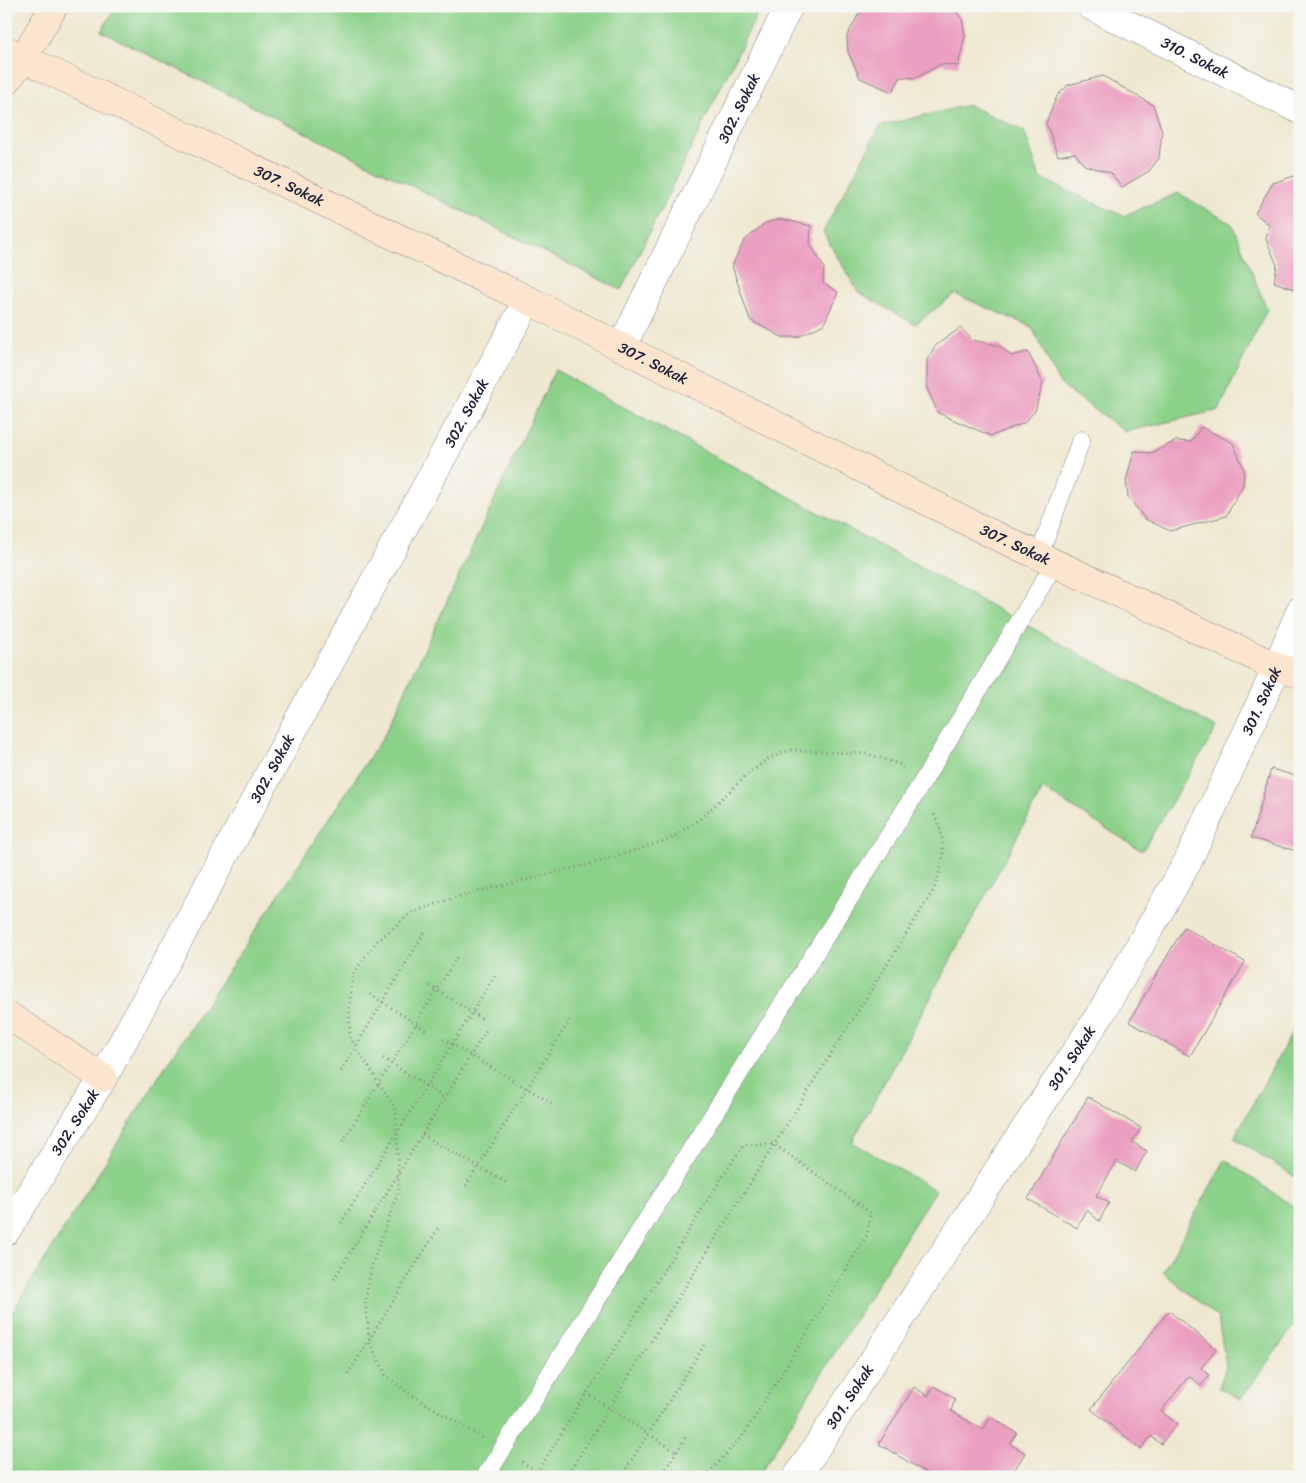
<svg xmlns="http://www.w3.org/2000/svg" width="1306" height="1483" font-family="Sriracha,sans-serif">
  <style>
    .green { fill: #8cd18a; stroke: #577a62 }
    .building { fill: #eb9fc0 }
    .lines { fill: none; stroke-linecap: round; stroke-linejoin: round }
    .lane-casing { stroke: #888586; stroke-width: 19 }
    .street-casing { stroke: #888586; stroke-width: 29 }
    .secondary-casing { stroke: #888586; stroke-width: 29 }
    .path { stroke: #888586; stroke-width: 3; stroke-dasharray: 1 4; stroke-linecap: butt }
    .lane { stroke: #fff; stroke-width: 18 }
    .street { stroke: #fff; stroke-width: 28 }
    .secondary { stroke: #fbe5cf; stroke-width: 28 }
    .labels { text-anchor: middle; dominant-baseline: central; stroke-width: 4; stroke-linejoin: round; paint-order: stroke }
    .street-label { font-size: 15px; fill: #22223b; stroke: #f6f6f2 }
  </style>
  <rect width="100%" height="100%" fill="#f6f6f2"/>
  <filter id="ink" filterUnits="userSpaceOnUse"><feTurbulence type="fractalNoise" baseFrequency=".02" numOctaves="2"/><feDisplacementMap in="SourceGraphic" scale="10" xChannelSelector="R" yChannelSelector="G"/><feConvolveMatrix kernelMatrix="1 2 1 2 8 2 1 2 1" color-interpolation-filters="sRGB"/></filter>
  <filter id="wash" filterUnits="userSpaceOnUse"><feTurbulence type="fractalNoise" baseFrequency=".0096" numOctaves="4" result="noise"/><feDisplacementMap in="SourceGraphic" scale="20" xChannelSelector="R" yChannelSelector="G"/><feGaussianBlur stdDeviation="1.12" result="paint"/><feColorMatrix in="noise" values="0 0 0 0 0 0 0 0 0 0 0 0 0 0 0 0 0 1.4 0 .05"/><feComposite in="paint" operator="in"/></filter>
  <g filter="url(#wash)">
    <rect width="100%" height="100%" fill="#efe8d0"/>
    <g class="green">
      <polygon points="117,6 761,6 621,290 101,31"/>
      <polygon points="968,105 1024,131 1040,178 1123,216 1178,193 1232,224 1267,309 1219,410 1125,432 1059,383 1032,327 955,294 915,324 858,292 823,232 880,126"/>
      <polygon points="555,370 1217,728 1142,851 1043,789 852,1142 935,1190 758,1477 6,1477 6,1322 166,1065 385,734"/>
      <polygon points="1300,1018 1300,1180 1234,1138"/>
      <polygon points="1225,1160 1300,1211 1300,1317 1241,1399 1219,1388 1226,1366 1218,1318 1163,1272"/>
    </g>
    <g id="blocks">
      <g class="building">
        <polygon points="863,6 951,6 962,19 965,35 958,66 941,64 916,78 901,77 892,92 860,78 848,52 847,36"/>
        <polygon points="1103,76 1153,105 1162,131 1159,158 1149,171 1122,187 1111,173 1084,165 1075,153 1058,156 1046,123 1057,96 1068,85"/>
        <polygon points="1300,174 1300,291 1274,282 1277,265 1266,239 1269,225 1255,213 1273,183"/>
        <polygon points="781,219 811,226 810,244 824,268 823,283 838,292 824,324 798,337 782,337 750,320 732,266 744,241 765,223"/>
        <polygon points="960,328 973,340 1000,346 1011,356 1028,352 1043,383 1035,411 1024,423 991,436 938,413 927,388 927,360 935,346"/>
        <polygon points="1201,427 1233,443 1244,469 1243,485 1226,516 1170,531 1145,519 1128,497 1126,481 1134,451 1151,453 1176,441 1191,442"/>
        <polygon points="1271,769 1300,777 1300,852 1251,838"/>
        <polygon points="1184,927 1245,962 1190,1056 1129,1022"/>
        <polygon points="1088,1097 1141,1128 1132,1142 1147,1151 1135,1172 1117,1161 1096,1196 1109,1203 1099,1221 1087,1210 1077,1228 1028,1199"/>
        <polygon points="1169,1311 1216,1349 1201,1368 1209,1375 1201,1386 1189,1376 1161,1411 1177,1424 1161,1444 1151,1436 1141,1449 1091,1409"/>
        <polygon points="934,1386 955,1399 951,1411 983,1430 991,1417 1017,1433 1010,1444 1025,1453 1010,1477 933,1477 879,1444 914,1387 928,1396"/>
      </g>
    </g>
  </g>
  <g filter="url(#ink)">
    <use href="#blocks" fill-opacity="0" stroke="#888586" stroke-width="1"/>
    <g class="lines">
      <g class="lane-casing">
        <g id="lane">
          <polyline points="1039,556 1081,440"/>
          <polyline points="485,1477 920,786 1055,563"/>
        </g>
      </g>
      <g class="street-casing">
        <g id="street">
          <path id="s1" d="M1091 6 1300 110"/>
          <path id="s2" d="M622 346 789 6"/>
          <path id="s3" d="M6 1231 103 1078 528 300"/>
          <path id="s4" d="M797 1477 1103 1010 1188 861 1277 667 1300 611"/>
        </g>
      </g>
      <g class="secondary-casing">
        <g id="secondary">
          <path id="s5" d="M6 50 528 300 990 533 1277 667 1300 674"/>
          <polyline points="6,82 23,59 54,6"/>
          <polyline points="6,1014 103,1078"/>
        </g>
      </g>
      <g class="path">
        <polyline points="430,986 484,1020"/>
        <polyline points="370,994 427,1031"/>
        <polyline points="443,1039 555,1105"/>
        <polyline points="383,1058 445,1098"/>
        <polyline points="341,1071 426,930"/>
        <polyline points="422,1135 507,1183"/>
        <polyline points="343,1141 459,954"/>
        <polyline points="466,1186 570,1020"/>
        <polyline points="341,1223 496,974"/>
        <polyline points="334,1279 488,1027"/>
        <polyline points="348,1374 439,1227"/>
        <polyline points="586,1393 676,1452"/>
        <polyline points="482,1438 407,1392 386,1375 370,1343 365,1302 372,1264 399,1190 396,1110 350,1038 349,1010 353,974 375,943 411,913 456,897 602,861 670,839 701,818 748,774 769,758 790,750 868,754 899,764 903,768"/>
        <polyline points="522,1462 545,1477"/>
        <polyline points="534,1477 733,1160 744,1145 774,1144 871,1213 867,1235 745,1433 705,1477"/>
        <path d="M566 1477 933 891C945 860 948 842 933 812"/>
        <polyline points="621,1477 705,1344"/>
        <polyline points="661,1477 687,1435"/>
      </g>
      <use href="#lane" class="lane"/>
      <use href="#street" class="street"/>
      <use href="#secondary" class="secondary"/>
    </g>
  </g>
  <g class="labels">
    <g class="street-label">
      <text stroke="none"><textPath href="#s1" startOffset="116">310. Sokak</textPath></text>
      <text stroke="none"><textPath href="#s2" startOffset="265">302. Sokak</textPath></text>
      <text stroke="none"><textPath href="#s5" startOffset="314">307. Sokak</textPath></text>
      <text stroke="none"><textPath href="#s5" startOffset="719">307. Sokak</textPath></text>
      <text stroke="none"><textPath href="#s3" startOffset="939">302. Sokak</textPath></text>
      <text stroke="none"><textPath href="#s5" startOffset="1124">307. Sokak</textPath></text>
      <text stroke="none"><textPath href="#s4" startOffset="906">301. Sokak</textPath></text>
      <text stroke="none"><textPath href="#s3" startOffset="534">302. Sokak</textPath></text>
      <text stroke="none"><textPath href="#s4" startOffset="501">301. Sokak</textPath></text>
      <text stroke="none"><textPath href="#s3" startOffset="129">302. Sokak</textPath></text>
      <text stroke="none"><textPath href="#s4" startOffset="96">301. Sokak</textPath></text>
    </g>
  </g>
  <rect width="1306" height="1483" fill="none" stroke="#f6f6f2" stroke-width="25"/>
</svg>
